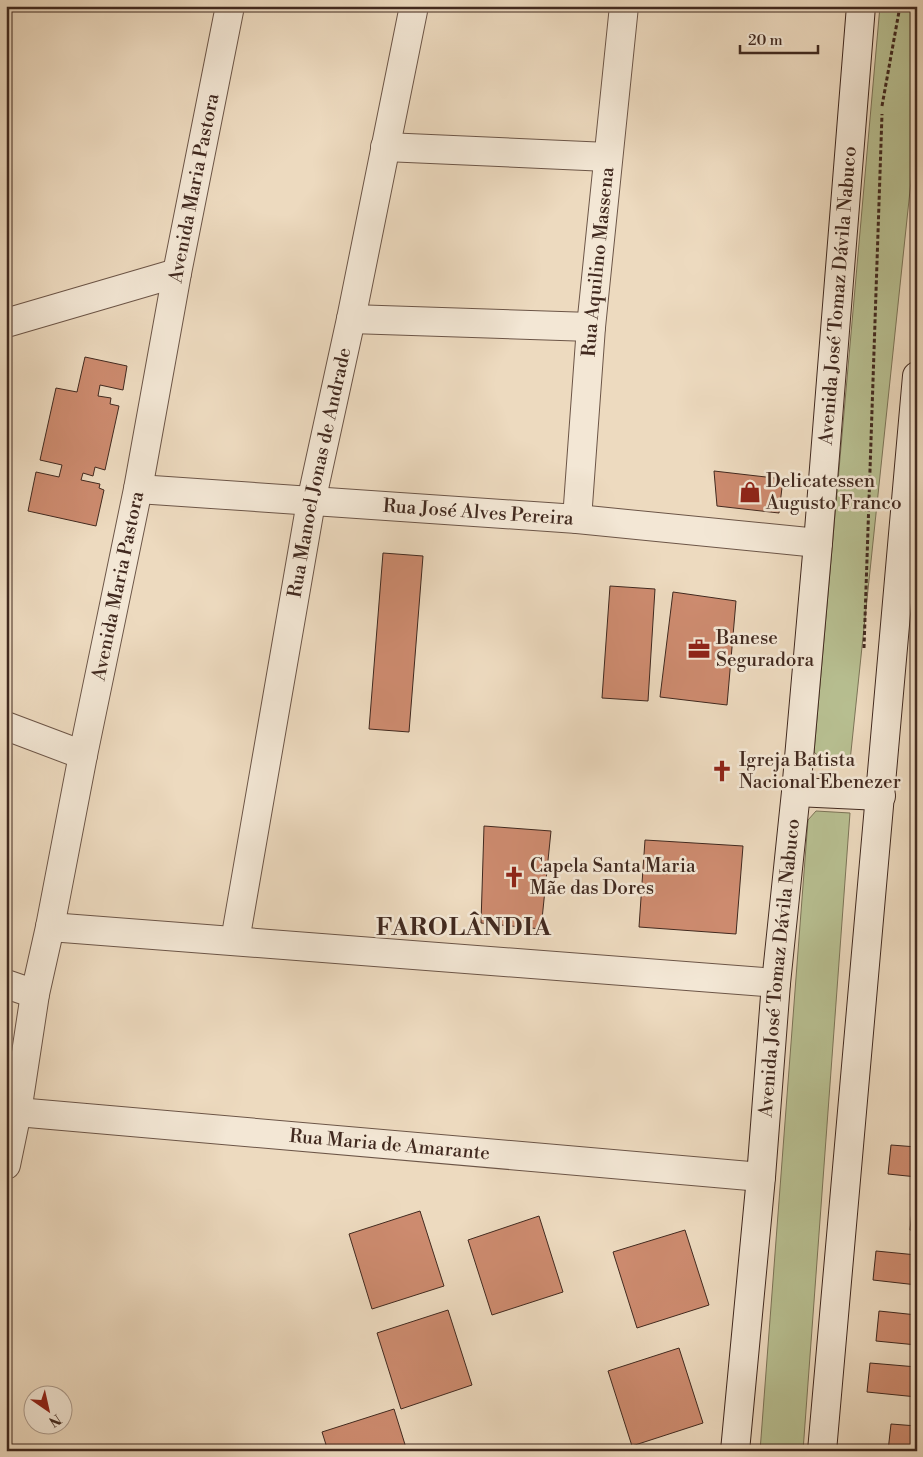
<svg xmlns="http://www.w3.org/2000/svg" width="923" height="1457" font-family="'Libre Bodoni',serif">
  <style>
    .green { fill: #b8c092; stroke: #7c7458 }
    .building { fill: #cd8b6f; stroke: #41291f }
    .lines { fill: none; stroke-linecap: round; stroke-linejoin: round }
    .street-casing { stroke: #6c5547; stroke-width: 30 }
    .secondary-casing { stroke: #41291f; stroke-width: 30 }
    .path { stroke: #41291f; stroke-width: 3; stroke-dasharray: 4 2.5; stroke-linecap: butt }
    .street { stroke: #f3e7d5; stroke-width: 28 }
    .secondary { stroke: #f3e7d5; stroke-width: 28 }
    .labels { text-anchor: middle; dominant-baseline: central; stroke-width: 5; stroke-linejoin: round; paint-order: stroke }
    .street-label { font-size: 19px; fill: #41291f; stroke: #f3e7d5 }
    .poi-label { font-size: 19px; fill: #41291f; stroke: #f3e7d5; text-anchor: start }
    .district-label { font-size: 24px; font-weight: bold; letter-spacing: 1px; fill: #41291f; stroke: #f3e7d5 }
  </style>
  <rect width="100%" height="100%" fill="#eddabf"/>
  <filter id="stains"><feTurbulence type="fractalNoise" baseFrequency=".004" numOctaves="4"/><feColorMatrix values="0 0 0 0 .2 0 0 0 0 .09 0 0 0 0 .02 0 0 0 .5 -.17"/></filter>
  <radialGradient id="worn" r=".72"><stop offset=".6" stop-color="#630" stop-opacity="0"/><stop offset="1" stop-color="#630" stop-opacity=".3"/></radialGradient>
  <g class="green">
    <polygon points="880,6 917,6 917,124 850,761 827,764 814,752"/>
    <polygon points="816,811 850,813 803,1451 760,1451 808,820"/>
  </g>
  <g class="building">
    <polygon points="85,357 127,366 123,390 100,385 98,396 111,398 110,404 119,406 105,470 95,467 93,476 83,473 81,480 100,484 99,488 104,490 96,526 28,511 36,472 59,477 62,465 40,460 56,388 77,392"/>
    <polygon points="714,471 783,479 779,513 717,506"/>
    <polygon points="383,553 423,556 409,732 369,729"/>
    <polygon points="610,586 655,589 648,701 602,698"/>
    <polygon points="673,592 736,601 727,705 660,697"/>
    <polygon points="484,826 551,831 541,929 481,923"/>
    <polygon points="645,840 743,846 736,934 639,927"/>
    <polygon points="891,1145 917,1147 917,1177 888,1174"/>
    <polygon points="913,1200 917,1201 917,1231 910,1230"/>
    <polygon points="420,1211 444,1286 372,1309 349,1234"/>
    <polygon points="539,1216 563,1292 492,1315 468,1240"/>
    <polygon points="685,1230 709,1305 637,1328 613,1252"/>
    <polygon points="876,1251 917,1255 917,1285 873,1280"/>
    <polygon points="448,1310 472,1385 401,1409 377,1333"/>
    <polygon points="879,1311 917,1315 917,1345 876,1341"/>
    <polygon points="679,1348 703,1423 632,1446 608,1371"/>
    <polygon points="870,1363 917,1367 917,1397 867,1392"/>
    <polygon points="394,1409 407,1451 328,1451 322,1432"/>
    <polygon points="891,1424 917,1426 917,1451 888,1451"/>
  </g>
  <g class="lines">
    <g class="street-casing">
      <g id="street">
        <polyline points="385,147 608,157"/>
        <polyline points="351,319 591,327"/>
        <polyline points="6,323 177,273"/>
        <path id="s1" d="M138 489 577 519 818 543"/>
        <path id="s2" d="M577 519 591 327 624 6"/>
        <polyline points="6,726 83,755"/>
        <polyline points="50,927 776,983"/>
        <path id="s3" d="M235 941 311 502 351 319 414 6"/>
        <polyline points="6,984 35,994"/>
        <path id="s4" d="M17 1112 761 1177"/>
        <path id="s5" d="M6 1165 17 1112 35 994 50 927 83 755 138 489 177 273 230 6"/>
      </g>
    </g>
    <g class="secondary-casing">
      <g id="secondary">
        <polyline points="796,792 881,796"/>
        <path id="s6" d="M735 1451 761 1177 776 983 796 792 818 543 861 6"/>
        <polyline points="822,1451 917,376"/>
      </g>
    </g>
    <g class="path">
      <polyline points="882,106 900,6"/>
      <polyline points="864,648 882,114"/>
    </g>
    <use href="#street" class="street"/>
    <use href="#secondary" class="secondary"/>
  </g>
  <defs>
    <g id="shop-bare" transform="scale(1.725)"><path d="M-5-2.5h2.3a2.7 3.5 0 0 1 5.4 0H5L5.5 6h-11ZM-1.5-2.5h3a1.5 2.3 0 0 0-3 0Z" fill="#8f2418" stroke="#f3e7d5" stroke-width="2.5" paint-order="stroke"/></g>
    <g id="office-bare" transform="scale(1.725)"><path d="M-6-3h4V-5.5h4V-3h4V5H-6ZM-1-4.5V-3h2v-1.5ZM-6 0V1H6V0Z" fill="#8f2418" stroke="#f3e7d5" stroke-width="2.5" paint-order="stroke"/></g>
    <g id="church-bare" transform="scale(1.725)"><path d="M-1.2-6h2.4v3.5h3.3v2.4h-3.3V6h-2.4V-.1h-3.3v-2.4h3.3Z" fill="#8f2418" stroke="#f3e7d5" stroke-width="2.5" paint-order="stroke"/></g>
  </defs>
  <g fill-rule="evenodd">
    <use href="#shop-bare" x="750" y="492"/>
    <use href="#office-bare" x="699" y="649"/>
    <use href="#church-bare" x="722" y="771"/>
    <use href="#church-bare" x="514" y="877"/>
  </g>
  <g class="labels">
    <g class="street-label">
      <text stroke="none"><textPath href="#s5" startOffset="995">Avenida Maria Pastora</textPath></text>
      <text stroke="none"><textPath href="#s2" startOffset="258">Rua Aquilino Massena</textPath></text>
      <text stroke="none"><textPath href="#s6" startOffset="1160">Avenida José Tomaz Dávila Nabuco</textPath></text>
      <text stroke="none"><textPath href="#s3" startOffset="476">Rua Manoel Jonas de Andrade</textPath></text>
      <text stroke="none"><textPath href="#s1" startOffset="341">Rua José Alves Pereira</textPath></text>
      <text stroke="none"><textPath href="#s5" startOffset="590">Avenida Maria Pastora</textPath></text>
      <text stroke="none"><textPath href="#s6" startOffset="485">Avenida José Tomaz Dávila Nabuco</textPath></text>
      <text stroke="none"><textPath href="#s4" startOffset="374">Rua Maria de Amarante</textPath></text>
    </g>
    <g class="poi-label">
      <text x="766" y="481">Delicatessen<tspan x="766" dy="22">Augusto Franco</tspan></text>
      <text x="716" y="638">Banese<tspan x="716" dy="22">Seguradora</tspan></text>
      <text x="739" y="760">Igreja Batista<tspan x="739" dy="22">Nacional Ebenezer</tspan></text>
      <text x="530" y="866">Capela Santa Maria<tspan x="530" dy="22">Mãe das Dores</tspan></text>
    </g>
    <g class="district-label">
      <text x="464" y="928">FAROLÂNDIA</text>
    </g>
  </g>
  <rect width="923" height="1457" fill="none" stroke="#eddabf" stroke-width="25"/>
  <rect x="8" y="8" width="908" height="1442" fill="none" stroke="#41291f" stroke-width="2.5"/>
  <rect x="12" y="12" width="898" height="1432" fill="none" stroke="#41291f"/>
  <g transform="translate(48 1410) rotate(146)"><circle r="24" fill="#f3e7d5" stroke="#ac9b8c"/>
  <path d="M0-4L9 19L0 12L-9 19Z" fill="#8f2418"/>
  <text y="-8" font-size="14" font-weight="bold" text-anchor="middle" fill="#41291f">N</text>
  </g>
  <path d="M740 45v8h78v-8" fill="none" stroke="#41291f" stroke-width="2.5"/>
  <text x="748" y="45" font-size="15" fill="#41291f" stroke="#f3e7d5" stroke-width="4" paint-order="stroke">20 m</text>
  <rect width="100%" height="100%" filter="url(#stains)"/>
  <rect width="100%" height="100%" fill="url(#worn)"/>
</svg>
